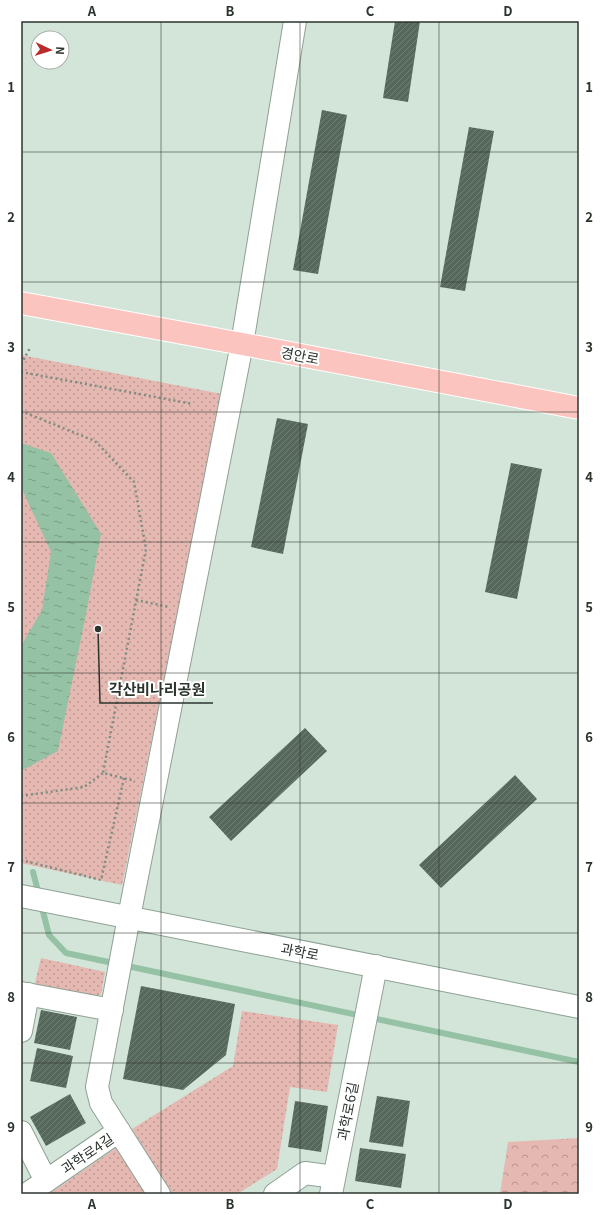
<svg xmlns="http://www.w3.org/2000/svg" width="600" height="1215" font-family="Georgia,'Noto Sans KR',serif">
  <style>
    .grass { fill: url(#grass-dots) }
    .forest { fill: url(#forest-crowns) }
    .water { fill: url(#water-ripples) }
    .lines { fill: none; stroke-linecap: round; stroke-linejoin: round }
    .stream { stroke: #95c2a4; stroke-width: 6 }
    .building { fill: url(#building-hatch) }
    .minor-casing { stroke: #8ea194; stroke-width: 24 }
    .major-casing { stroke: #fff; stroke-width: 24 }
    .path { stroke: #7e8c82; stroke-width: 2.5; stroke-dasharray: 2 3; stroke-linecap: butt }
    .minor { stroke: #fff; stroke-width: 22 }
    .major { stroke: #fcc4bf; stroke-width: 22 }
    .grid { fill: none; stroke: #2c342e; stroke-width: 1; stroke-opacity: 0.55 }
    .labels { text-anchor: middle; dominant-baseline: central; stroke-width: 4; stroke-linejoin: round; paint-order: stroke }
    .street-label { font-size: 14px; fill: #2c342e; stroke: #fff }
    .leader { fill: none; stroke: #2c342e; stroke-width: 1.5 }
    .callout-dot { fill: #2c342e; stroke: #fff; stroke-width: 1.5 }
    .callout-label { font-size: 15px; text-anchor: middle; font-weight: bold; fill: #2c342e; stroke: #fff; stroke-width: 4; stroke-linejoin: round; paint-order: stroke }
    .neatline { fill: none; stroke: #2c342e; stroke-width: 1.5 }
    .grid-label { font-size: 13px; text-anchor: middle; font-weight: bold; fill: #2c342e }
  </style>
  <defs>
    <pattern id="grass-dots" width="8" height="8" patternUnits="userSpaceOnUse"><rect width="8" height="8" fill="#e5b8b2"/><path d="M2 2h.1M6 6h.1" fill="none" stroke="#ba9691" stroke-width="1.8" stroke-linecap="round"/></pattern>
    <pattern id="forest-crowns" width="20" height="18" patternUnits="userSpaceOnUse"><rect width="20" height="18" fill="#e5b8b2"/><path d="M2 6a3 3 0 1 1 6 0M12 15a3 3 0 1 1 6 0" fill="none" stroke="#ba9691"/></pattern>
    <pattern id="water-ripples" width="26" height="14" patternUnits="userSpaceOnUse"><rect width="26" height="14" fill="#95c2a4"/><path d="M2 4q2-2 4 0t4 0M15 11q2-2 4 0t4 0" fill="none" stroke="#7a9e86"/></pattern>
    <pattern id="building-hatch" width="6" height="6" patternUnits="userSpaceOnUse"><rect width="6" height="6" fill="#56675b"/><path d="M-1 1l2-2M0 6l6-6M5 7l2-2" fill="none" stroke="#707e74"/></pattern>
  </defs>
  <rect width="100%" height="100%" fill="#d2e5d8"/>
  <g class="grass">
    <polygon points="21,355 222,394 122,885 21,863"/>
    <polygon points="41,958 105,972 101,994 89,999 34,987"/>
    <polygon points="242,1011 338,1025 327,1092 290,1087 277,1169 237,1194 172,1194 132,1129 233,1066"/>
    <polygon points="119,1146 151,1194 49,1194"/>
  </g>
  <polygon class="forest" points="579,1138 579,1194 500,1194 508,1142"/>
  <polygon class="water" points="21,443 51,453 101,534 86,614 58,751 21,771 21,646 42,610 51,552 21,487"/>
  <g class="lines">
    <g class="stream">
      <polyline points="33,872 39,895"/>
      <polyline points="41,904 49,935 66,953 579,1062"/>
    </g>
  </g>
  <g class="building">
    <polygon points="395,21 420,21 408,102 383,98"/>
    <polygon points="322,110 347,115 318,274 293,270"/>
    <polygon points="469,127 494,131 465,291 440,287"/>
    <polygon points="277,418 308,424 283,554 251,547"/>
    <polygon points="511,463 542,469 517,599 485,592"/>
    <polygon points="305,728 327,751 231,841 209,817"/>
    <polygon points="515,775 537,799 441,888 419,865"/>
    <polygon points="141,986 235,1004 226,1055 183,1090 123,1079"/>
    <polygon points="41,1010 77,1017 70,1050 34,1043"/>
    <polygon points="37,1048 73,1056 66,1088 30,1081"/>
    <polygon points="70,1094 86,1123 46,1146 30,1117"/>
    <polygon points="377,1096 410,1101 403,1147 369,1142"/>
    <polygon points="295,1101 328,1106 321,1152 288,1147"/>
    <polygon points="360,1148 406,1154 401,1188 355,1181"/>
  </g>
  <g class="lines">
    <g class="minor-casing">
      <g id="minor">
        <polyline points="21,896 579,1007"/>
        <polyline points="21,993 112,1010"/>
        <polyline points="21,1031 28,994"/>
        <polyline points="21,1132 46,1181"/>
        <polyline points="27,1194 119,1131"/>
        <polyline points="159,1194 101,1103 97,1087 129,917 242,344 295,21"/>
        <polyline points="275,1194 305,1173 334,1177"/>
        <polyline points="331,1194 376,966"/>
      </g>
    </g>
    <g class="major-casing">
      <polyline id="major" points="21,303 242,344 579,408"/>
    </g>
    <g class="path">
      <polyline points="21,364 30,348"/>
      <polyline points="21,372 193,404"/>
      <polyline points="21,411 95,441 134,482 146,549 103,773 135,781"/>
      <polyline points="136,600 169,607"/>
      <polyline points="21,796 84,787 103,773"/>
      <polyline points="21,860 101,880 124,778"/>
    </g>
    <use href="#minor" class="minor"/>
    <use href="#major" class="major"/>
  </g>
  <path class="grid" d="M161 21V1194M300 21V1194M439 21V1194M21 152H579M21 282H579M21 412H579M21 542H579M21 673H579M21 803H579M21 933H579M21 1063H579"/>
  <g class="labels">
    <g class="street-label">
      <text transform="translate(300 355) rotate(11)">경안로</text>
      <text transform="translate(300 951) rotate(11)">과학로</text>
      <text transform="translate(347 1111) rotate(-79)">과학로6길</text>
      <text transform="translate(87 1153) rotate(-34)">과학로4길</text>
    </g>
  </g>
  <path class="leader" d="M98 629L100 703H213"/>
  <circle class="callout-dot" cx="98" cy="629" r="4"/>
  <g class="callout-label">
    <text x="157" y="695">각산비나리공원</text>
  </g>
  <rect width="600" height="1215" fill="none" stroke="#ffffff" stroke-width="44"/>
  <g transform="translate(50 50) rotate(94)"><circle r="19" fill="#ffffff" stroke="#abaeab"/>
  <path d="M0-3L7 15L0 10L-7 15Z" fill="#ba2b2c"/>
  <text y="-6" font-size="11" font-weight="bold" text-anchor="middle" fill="#2c342e">N</text>
  </g>
  <rect x="22" y="22" width="556" height="1171" class="neatline"/>
  <g class="grid-label">
    <text x="92" y="16">A</text>
    <text x="230" y="16">B</text>
    <text x="370" y="16">C</text>
    <text x="508" y="16">D</text>
    <text x="11" y="92">1</text>
    <text x="589" y="92">1</text>
    <text x="11" y="222">2</text>
    <text x="589" y="222">2</text>
    <text x="11" y="352">3</text>
    <text x="589" y="352">3</text>
    <text x="11" y="482">4</text>
    <text x="589" y="482">4</text>
    <text x="11" y="612">5</text>
    <text x="589" y="612">5</text>
    <text x="11" y="742">6</text>
    <text x="589" y="742">6</text>
    <text x="11" y="872">7</text>
    <text x="589" y="872">7</text>
    <text x="11" y="1002">8</text>
    <text x="589" y="1002">8</text>
    <text x="11" y="1132">9</text>
    <text x="589" y="1132">9</text>
    <text x="92" y="1209">A</text>
    <text x="230" y="1209">B</text>
    <text x="370" y="1209">C</text>
    <text x="508" y="1209">D</text>
  </g>
</svg>
